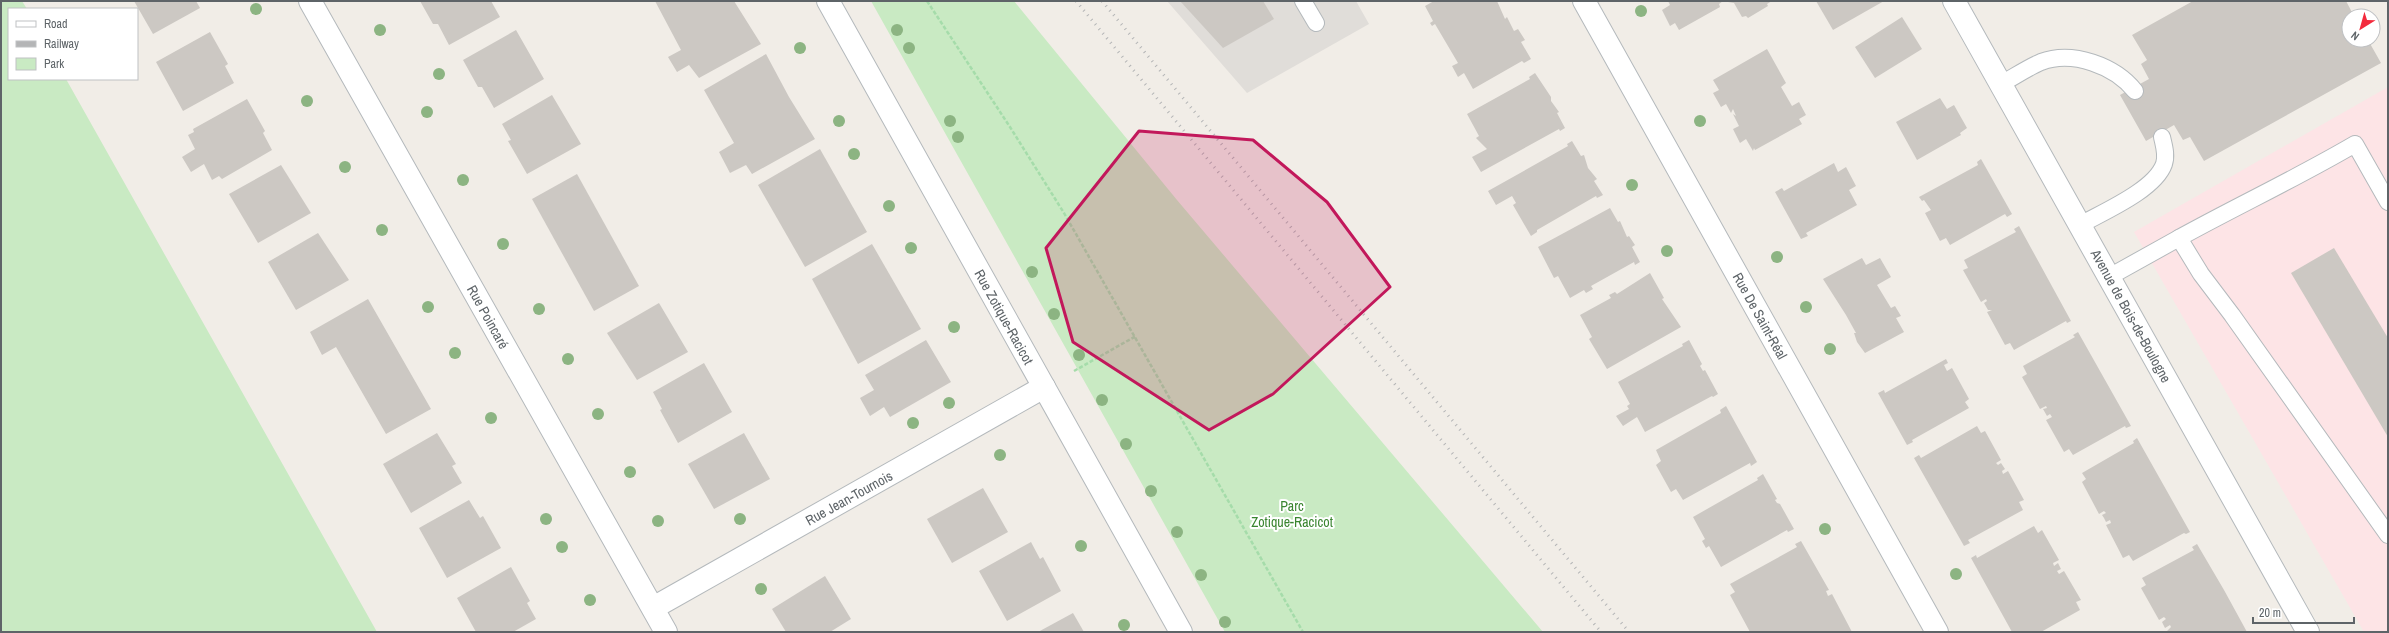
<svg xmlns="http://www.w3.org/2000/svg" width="2389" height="633" font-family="'Archivo Narrow',sans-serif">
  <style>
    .industrial { fill: #e0ddd9 }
    .medical { fill: #fde4e6 }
    .green { fill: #c9eac3 }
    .building { fill: #ccc8c3 }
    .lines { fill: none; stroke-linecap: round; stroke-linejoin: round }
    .lane-casing { stroke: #b4b9bc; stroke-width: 18 }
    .street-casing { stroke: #b4b9bc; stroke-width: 24 }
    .path { stroke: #a5dcaa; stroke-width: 2.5; stroke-dasharray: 4 2; stroke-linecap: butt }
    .lane { stroke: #fff; stroke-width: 16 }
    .street { stroke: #fff; stroke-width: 22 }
    .rail { stroke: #b4b5b6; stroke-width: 3; stroke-dasharray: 1 5; stroke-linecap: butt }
    .tree { fill: #8cb482 }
    .marked { fill: #c2185b; fill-opacity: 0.2; stroke: #c2185b; stroke-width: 3; stroke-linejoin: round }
    .labels { text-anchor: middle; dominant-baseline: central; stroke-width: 4; stroke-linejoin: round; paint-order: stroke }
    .street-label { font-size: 14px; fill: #5e6468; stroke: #fff }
    .park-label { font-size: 14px; fill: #3a8530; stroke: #fff }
  </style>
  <rect width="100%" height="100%" fill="#f1ede7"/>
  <polygon class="industrial" points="1167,1 1356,1 1369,24 1247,93"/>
  <polygon class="medical" points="2388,87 2388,632 2364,632 2134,232"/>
  <g class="green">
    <polygon points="1,1 22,1 27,9 9,9 9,79 66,79 377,632 1,632"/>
    <polygon points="871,1 1014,1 1177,200 1543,632 1225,632"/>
  </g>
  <g class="building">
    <polygon points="134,1 196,1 200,8 153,34"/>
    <polygon points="420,1 491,1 500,17 449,45 438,24 433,24"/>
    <polygon points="655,1 734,1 761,44 699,78 689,65 677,72 668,57 681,50"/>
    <polygon points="1180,1 1263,1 1274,19 1223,48"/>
    <polygon points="1434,1 1497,1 1505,19 1507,17 1514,31 1518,29 1525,40 1521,42 1531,59 1524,63 1522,61 1473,89 1464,73 1458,77 1452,66 1458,63 1435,24 1432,26 1430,23 1433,21 1425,6"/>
    <polygon points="1668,1 1723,1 1719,4 1720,7 1679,30 1675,23 1670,26 1662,10 1670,5"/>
    <polygon points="1772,1 1767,4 1768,6 1748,18 1746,16 1742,17 1734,3 1728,2"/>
    <polygon points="1816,1 1884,1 1833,30"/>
    <polygon points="2193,1 2346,1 2354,16 2349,16 2349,40 2368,40 2381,63 2204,161 2190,137 2183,140 2174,125 2146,141 2120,95 2149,79 2141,64 2147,60 2132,35"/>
    <polygon points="1902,17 1922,49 1875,78 1855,47"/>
    <polygon points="516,30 544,79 494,108 482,87 478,87 463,60"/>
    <polygon points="210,32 228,64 225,66 234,83 183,111 156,62"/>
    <polygon points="1767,49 1786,83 1781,87 1792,106 1799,102 1806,115 1799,119 1802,124 1755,150 1754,148 1753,151 1746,139 1740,143 1733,129 1739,126 1733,114 1736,116 1733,109 1731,113 1726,104 1721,107 1713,93 1719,90 1713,80"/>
    <polygon points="766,54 789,97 815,139 752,174 746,165 730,173 719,152 734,143 704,90"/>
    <polygon points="1535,73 1551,97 1551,101 1559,112 1557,113 1565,128 1560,131 1559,129 1481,172 1472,157 1487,149 1476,138 1479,136 1467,114 1530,79 1529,77"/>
    <polygon points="552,95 581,144 527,174 508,141 511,140 502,124"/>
    <polygon points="1940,98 1947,109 1954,105 1967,128 1960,133 1961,135 1917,160 1896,122"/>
    <polygon points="247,99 265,131 263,133 272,150 222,179 219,176 212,180 204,164 191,172 182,157 195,149 188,135 194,132 193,129"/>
    <polygon points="1572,141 1581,156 1584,155 1588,168 1597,179 1594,181 1603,195 1597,198 1596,196 1537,230 1537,232 1531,236 1513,205 1516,203 1512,196 1496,205 1488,191 1568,146 1567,144"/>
    <polygon points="820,149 867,232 805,267 758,185"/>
    <polygon points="1981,159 2012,214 2007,217 2005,214 1950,245 1946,238 1940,241 1925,213 1931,210 1924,200 1922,201 1919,197 1978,165 1977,162"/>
    <polygon points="1834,163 1838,172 1846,167 1856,186 1849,190 1857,205 1806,233 1808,236 1801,239 1775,192 1782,188 1784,191"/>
    <polygon points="281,165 311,213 258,243 229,194"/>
    <polygon points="577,174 639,286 594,311 532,199"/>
    <polygon points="1610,208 1618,222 1620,221 1627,237 1629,236 1635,245 1632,247 1640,262 1635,265 1634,262 1591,286 1593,289 1586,293 1584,290 1570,298 1558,276 1554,278 1538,247"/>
    <polygon points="2019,226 2071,321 2067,323 2066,321 2014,350 2010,343 2005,345 1987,312 1992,310 1988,310 1984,303 1987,301 1986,299 1981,302 1963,270 1968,268 1964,260 2016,232 2014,229"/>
    <polygon points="318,233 349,280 296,310 268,262"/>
    <polygon points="872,244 921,329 858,364 812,279"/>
    <polygon points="2334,248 2388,338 2388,437 2291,273"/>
    <polygon points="1862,258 1866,265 1880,258 1891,277 1877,285 1891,308 1895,306 1901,316 1896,318 1904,332 1865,353 1857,342 1854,333 1856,333 1846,315 1823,279"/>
    <polygon points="1650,273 1664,298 1662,299 1681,327 1607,369 1589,339 1592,337 1580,315 1611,298 1609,295 1615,292 1617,294"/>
    <polygon points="368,299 431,409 386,434 336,347 322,355 310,332"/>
    <polygon points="659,303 688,352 637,380 607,333"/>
    <polygon points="2078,332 2131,426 2126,428 2125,426 2073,455 2069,449 2064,452 2046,420 2052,417 2050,414 2047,416 2043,409 2047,408 2046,406 2040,409 2022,377 2027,374 2023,366 2075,337 2073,335"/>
    <polygon points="926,340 951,382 890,417 884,407 870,416 860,398 874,390 865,375"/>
    <polygon points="1689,340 1702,364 1700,366 1703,371 1705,370 1718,394 1713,397 1712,396 1645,432 1637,417 1623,426 1616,416 1629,409 1627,406 1630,404 1618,382 1683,346 1682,344"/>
    <polygon points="1946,359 1948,363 1944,365 1947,371 1952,368 1969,399 1965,402 1969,408 1912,440 1913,442 1907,445 1878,393 1884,390 1885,393"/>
    <polygon points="704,363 732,412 678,443 660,410 662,409 653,392"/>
    <polygon points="1726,406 1757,462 1751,466 1750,463 1683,500 1676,489 1671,492 1656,465 1661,461 1656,450 1721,413 1720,410"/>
    <polygon points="1977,426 1981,433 1985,431 2001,460 1996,463 1998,465 2001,463 2005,469 2002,471 2003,474 2008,471 2024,500 2019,502 2023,510 1968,540 1970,543 1964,546 1914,458 1919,455 1921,458"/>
    <polygon points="437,433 456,464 452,466 462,483 411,513 383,464"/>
    <polygon points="744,433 770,479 714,509 688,464"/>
    <polygon points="2137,438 2190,532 2186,534 2184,533 2133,561 2129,555 2123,558 2106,525 2111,523 2110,520 2106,522 2104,518 2102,515 2106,513 2104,511 2099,514 2082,482 2086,479 2082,473 2134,443 2133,441"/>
    <polygon points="1763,474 1777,499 1775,500 1777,503 1780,504 1794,529 1788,532 1787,530 1721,567 1709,546 1706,548 1702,541 1705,539 1693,517 1758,480 1757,478"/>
    <polygon points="983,488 1008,532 952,563 927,519"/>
    <polygon points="469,500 480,518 483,516 501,548 447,578 419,528"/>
    <polygon points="2034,526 2038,533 2042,530 2059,560 2053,563 2054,566 2058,563 2061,569 2057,571 2059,574 2064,571 2081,600 2076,602 2080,610 2041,632 2012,632 1971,558 1976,555 1977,558"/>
    <polygon points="1801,541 1829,590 1826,591 1828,596 1832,594 1852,632 1750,632 1730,595 1735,592 1730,584 1797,547 1795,544"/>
    <polygon points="1031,542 1040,559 1043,557 1061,591 1007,621 979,571"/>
    <polygon points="2197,544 2224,590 2247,632 2166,632 2171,627 2170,625 2165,628 2162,622 2166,619 2164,617 2159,620 2141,588 2146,585 2142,578 2194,550 2192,547"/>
    <polygon points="511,567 530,601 527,603 536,619 513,632 476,632 457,598"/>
    <polygon points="825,576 851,619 830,632 786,632 772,609"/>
    <polygon points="1073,613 1084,632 1038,632"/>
  </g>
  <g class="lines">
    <g class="lane-casing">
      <g id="lane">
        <polyline points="1303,1 1316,23"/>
        <path d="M2001 84C2014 77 2027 68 2041 62 2073 50 2115 66 2135 91"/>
        <path d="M2080 225C2103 212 2155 190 2164 164 2167 155 2164 146 2162 137"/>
        <path d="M2179 238C2237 206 2297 178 2355 144L2388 202"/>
        <polyline points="2109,277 2179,238 2201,274 2232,315 2388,535"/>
      </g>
    </g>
    <g class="street-casing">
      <g id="street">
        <polyline points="310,1 666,632"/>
        <polyline points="828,1 1181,632"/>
        <polyline points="1584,1 1937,632"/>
        <polyline points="1954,1 2308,632"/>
        <polyline points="653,608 1044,387"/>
      </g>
    </g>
    <g class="path">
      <polyline points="927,1 1010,127 1064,213 1303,632"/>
      <polyline points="1074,371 1136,336"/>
    </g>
    <use href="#lane" class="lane"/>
    <use href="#street" class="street"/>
    <g class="rail">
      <polyline points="1076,1 1601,632"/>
      <polyline points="1102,1 1629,632"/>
    </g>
  </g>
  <g class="tree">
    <circle cx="256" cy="9" r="6"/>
    <circle cx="1641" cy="11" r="6"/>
    <circle cx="380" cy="30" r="6"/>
    <circle cx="897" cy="30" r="6"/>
    <circle cx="800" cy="48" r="6"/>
    <circle cx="909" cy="48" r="6"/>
    <circle cx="439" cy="74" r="6"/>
    <circle cx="307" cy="101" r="6"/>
    <circle cx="427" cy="112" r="6"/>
    <circle cx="839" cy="121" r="6"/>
    <circle cx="950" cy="121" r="6"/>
    <circle cx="1700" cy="121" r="6"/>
    <circle cx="958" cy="137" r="6"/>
    <circle cx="854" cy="154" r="6"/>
    <circle cx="345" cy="167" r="6"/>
    <circle cx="463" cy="180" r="6"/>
    <circle cx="1632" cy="185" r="6"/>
    <circle cx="889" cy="206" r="6"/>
    <circle cx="382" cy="230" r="6"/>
    <circle cx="503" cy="244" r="6"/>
    <circle cx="911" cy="248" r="6"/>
    <circle cx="1667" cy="251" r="6"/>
    <circle cx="1777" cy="257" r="6"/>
    <circle cx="1032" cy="272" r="6"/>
    <circle cx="428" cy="307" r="6"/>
    <circle cx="1806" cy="307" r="6"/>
    <circle cx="539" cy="309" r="6"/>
    <circle cx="1054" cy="314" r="6"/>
    <circle cx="954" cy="327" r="6"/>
    <circle cx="1830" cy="349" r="6"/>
    <circle cx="455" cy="353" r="6"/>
    <circle cx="1079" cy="355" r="6"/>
    <circle cx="568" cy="359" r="6"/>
    <circle cx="1102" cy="400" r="6"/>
    <circle cx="949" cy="403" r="6"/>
    <circle cx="598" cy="414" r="6"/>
    <circle cx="491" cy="418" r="6"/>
    <circle cx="913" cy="423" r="6"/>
    <circle cx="1126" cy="444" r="6"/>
    <circle cx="1000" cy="455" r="6"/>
    <circle cx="630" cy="472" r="6"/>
    <circle cx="1151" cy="491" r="6"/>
    <circle cx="546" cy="519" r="6"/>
    <circle cx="740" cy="519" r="6"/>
    <circle cx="658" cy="521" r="6"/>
    <circle cx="1825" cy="529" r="6"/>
    <circle cx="1177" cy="532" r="6"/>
    <circle cx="1081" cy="546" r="6"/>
    <circle cx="562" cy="547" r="6"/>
    <circle cx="1956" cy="574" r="6"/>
    <circle cx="1201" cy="575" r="6"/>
    <circle cx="761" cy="589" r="6"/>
    <circle cx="590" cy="600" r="6"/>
    <circle cx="1225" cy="622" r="6"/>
    <circle cx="1124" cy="625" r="6"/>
  </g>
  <path class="marked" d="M1139 131 1253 140 1327 202 1390 287 1273 394 1209 430 1073 342 1046 248Z"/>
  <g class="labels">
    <g class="street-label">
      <text transform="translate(1760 316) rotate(61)">Rue De Saint-Réal</text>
      <text transform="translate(2131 316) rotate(61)">Avenue de Bois-de-Boulogne</text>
      <text transform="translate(488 317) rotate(61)">Rue Poincaré</text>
      <text transform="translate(1004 317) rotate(61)">Rue Zotique-Racicot</text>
      <text transform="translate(849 498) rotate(-29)">Rue Jean-Tournois</text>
    </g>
    <g class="park-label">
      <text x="1292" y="506">Parc<tspan x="1292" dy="16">Zotique-Racicot</tspan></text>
    </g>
  </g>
  <rect width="2389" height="633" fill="none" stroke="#5e6468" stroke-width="4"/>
  <rect x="8" y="8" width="130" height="72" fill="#ffffff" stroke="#bfc1c3"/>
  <rect x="16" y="21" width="20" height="6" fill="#ffffff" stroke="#bfc1c3"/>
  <text x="44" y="28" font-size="12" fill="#5e6468">Road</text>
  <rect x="16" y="41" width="20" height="6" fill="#b4b5b6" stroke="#bfc1c3"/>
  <text x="44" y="48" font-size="12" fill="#5e6468">Railway</text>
  <rect x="16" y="58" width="20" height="12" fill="#c9eac3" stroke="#bfc1c3"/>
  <text x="44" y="68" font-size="12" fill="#5e6468">Park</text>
  <g transform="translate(2361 28) rotate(217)"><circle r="19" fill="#ffffff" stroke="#bfc1c3"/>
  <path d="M0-3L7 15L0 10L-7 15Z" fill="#f32b3d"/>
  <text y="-6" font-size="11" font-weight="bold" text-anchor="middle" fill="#5e6468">N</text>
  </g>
  <path d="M2253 617v6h101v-6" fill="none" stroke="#5e6468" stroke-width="2"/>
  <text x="2259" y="617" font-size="12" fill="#5e6468" stroke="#ffffff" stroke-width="3" paint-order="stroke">20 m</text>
</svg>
